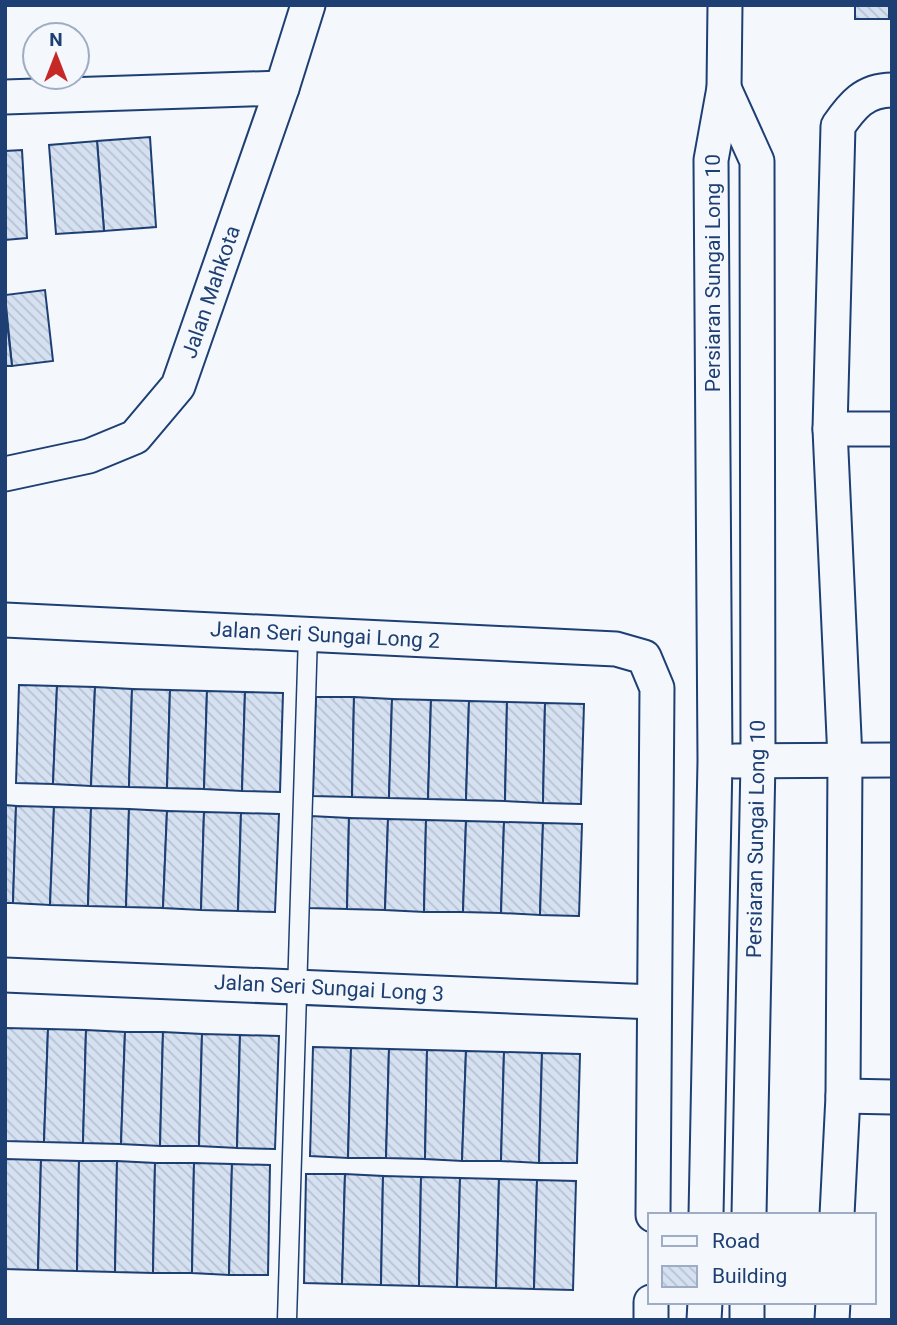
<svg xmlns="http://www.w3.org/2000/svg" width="897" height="1325" font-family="Roboto,sans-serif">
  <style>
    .building { fill: url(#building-back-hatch); stroke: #1d3f73; stroke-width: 2 }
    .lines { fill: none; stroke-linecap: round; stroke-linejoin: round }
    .service-casing { stroke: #1d3f73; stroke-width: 21 }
    .minor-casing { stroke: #1d3f73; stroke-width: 37 }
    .service { stroke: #f4f7fb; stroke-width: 18 }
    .minor { stroke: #f4f7fb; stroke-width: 33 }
    .labels { text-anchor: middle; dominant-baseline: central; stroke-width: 5; stroke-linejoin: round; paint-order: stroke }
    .street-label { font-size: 21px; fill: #1d3f73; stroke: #f4f7fb }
  </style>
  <defs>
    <pattern id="building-back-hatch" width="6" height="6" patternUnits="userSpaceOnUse" patternTransform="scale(1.75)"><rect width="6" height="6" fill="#d5e0f0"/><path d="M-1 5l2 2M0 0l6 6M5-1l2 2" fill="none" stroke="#b6c1d1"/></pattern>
  </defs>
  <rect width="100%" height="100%" fill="#f4f7fb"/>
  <g class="building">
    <rect x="855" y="5" width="34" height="14"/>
    <polygon points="150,137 156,227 104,231 97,141"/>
    <polygon points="97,141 104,231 56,234 49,145"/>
    <polygon points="22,150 27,238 5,240 5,151"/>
    <polygon points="45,290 53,361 12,366 5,295"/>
    <polygon points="5,305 12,366 5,366"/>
    <polygon points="19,685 57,686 53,784 16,783"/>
    <polygon points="57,686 95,687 91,786 53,784"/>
    <polygon points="95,687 132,689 129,787 91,786"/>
    <polygon points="132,689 170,690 167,788 129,787"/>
    <polygon points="170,690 207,691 204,789 167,788"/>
    <polygon points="207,691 245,692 242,791 204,789"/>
    <polygon points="245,692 283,693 280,792 242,791"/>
    <polygon points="316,697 354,697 352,797 313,796"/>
    <polygon points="354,697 392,699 389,798 352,797"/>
    <polygon points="392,699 431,700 428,799 389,798"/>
    <polygon points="431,700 469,701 466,800 428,799"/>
    <polygon points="469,701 507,702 505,801 466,800"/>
    <polygon points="507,702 545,703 543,803 505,801"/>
    <polygon points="545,703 584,704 581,804 543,803"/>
    <polygon points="5,805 16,806 13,903 5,903"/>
    <polygon points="16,806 54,807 50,905 13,903"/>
    <polygon points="54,807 91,808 88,906 50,905"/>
    <polygon points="91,808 129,809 126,907 88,906"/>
    <polygon points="129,809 167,811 163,908 126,907"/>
    <polygon points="167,811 204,812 201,910 163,908"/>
    <polygon points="204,812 241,813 238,911 201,910"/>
    <polygon points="241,813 279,814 275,912 238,911"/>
    <polygon points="310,816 349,818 347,909 308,908"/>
    <polygon points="349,818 388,819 385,910 347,909"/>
    <polygon points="388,819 426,820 424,912 385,910"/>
    <polygon points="426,820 466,821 463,912 424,912"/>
    <polygon points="466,821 504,822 501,913 463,912"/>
    <polygon points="504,822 543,823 540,915 501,913"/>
    <polygon points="543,823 582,824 579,916 540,915"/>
    <polygon points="5,1028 48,1029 44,1142 5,1141"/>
    <polygon points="48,1029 86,1030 83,1143 44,1142"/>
    <polygon points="86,1030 125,1032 121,1144 83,1143"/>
    <polygon points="125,1032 163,1032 160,1146 121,1144"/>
    <polygon points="163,1032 202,1034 199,1146 160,1146"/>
    <polygon points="202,1034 240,1035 237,1148 199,1146"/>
    <polygon points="240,1035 279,1036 275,1149 237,1148"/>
    <polygon points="313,1047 351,1048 348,1158 310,1156"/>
    <polygon points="351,1048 389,1049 386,1158 348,1158"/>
    <polygon points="389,1049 427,1050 425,1159 386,1158"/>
    <polygon points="427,1050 466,1051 462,1161 425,1159"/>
    <polygon points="466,1051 504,1052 501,1161 462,1161"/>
    <polygon points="504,1052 542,1053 539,1163 501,1161"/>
    <polygon points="542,1053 580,1054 577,1163 539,1163"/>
    <polygon points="5,1159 41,1160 38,1270 5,1269"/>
    <polygon points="41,1160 79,1161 77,1271 38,1270"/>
    <polygon points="79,1161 117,1161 115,1272 77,1271"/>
    <polygon points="117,1161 155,1163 153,1273 115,1272"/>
    <polygon points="155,1163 194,1163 192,1273 153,1273"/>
    <polygon points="194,1163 232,1164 229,1275 192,1273"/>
    <polygon points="232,1164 270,1165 268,1275 229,1275"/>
    <polygon points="306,1174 345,1174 342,1284 304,1283"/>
    <polygon points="345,1174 383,1176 381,1285 342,1284"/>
    <polygon points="383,1176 421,1177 419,1286 381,1285"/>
    <polygon points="421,1177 460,1178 457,1287 419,1286"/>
    <polygon points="460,1178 499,1179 496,1288 457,1287"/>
    <polygon points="499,1179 537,1180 534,1289 496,1288"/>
    <polygon points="537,1180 576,1181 573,1290 534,1289"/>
  </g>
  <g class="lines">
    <g class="service-casing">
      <polyline id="service" points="287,1320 308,634"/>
    </g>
    <g class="minor-casing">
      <g id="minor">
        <polyline points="724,88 757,161 758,761 749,1215"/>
        <polyline points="5,97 282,88"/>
        <polyline points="830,429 892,429"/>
        <polyline points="5,474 89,456 135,437 178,386 282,88 308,5"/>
        <polyline points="5,620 616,649 644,657 657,688 653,1215"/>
        <polyline points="735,761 892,760"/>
        <polyline points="5,975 654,1002"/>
        <polyline points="843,1096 892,1097"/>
        <polyline points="706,1215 715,761 711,160 724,88 725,5"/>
        <path d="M837 1215 843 1096 845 759 830 429 838 126C852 106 864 90 892 90"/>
        <polyline points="651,1320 651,1302"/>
        <polyline points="704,1320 705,1302"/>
        <polyline points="747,1320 747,1302"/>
        <polyline points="832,1320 833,1302"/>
      </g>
    </g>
    <use href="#service" class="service"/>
    <use href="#minor" class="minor"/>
  </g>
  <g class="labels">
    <g class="street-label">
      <text transform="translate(713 273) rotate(-90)">Persiaran Sungai Long 10</text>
      <text transform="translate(211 292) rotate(-71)">Jalan Mahkota</text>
      <text transform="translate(325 635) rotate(3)">Jalan Seri Sungai Long 2</text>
      <text transform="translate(756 839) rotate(-89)">Persiaran Sungai Long 10</text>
      <text transform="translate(329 988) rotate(3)">Jalan Seri Sungai Long 3</text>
    </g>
  </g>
  <rect width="897" height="1325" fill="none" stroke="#1d3f73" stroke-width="14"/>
  <rect x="648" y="1213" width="228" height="91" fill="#f4f7fb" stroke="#9eadc5" stroke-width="2"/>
  <rect x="662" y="1236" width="35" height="10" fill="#f4f7fb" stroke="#9eadc5" stroke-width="2"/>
  <text x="712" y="1248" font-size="21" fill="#1d3f73">Road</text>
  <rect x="662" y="1266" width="35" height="21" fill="url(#building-back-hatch)" stroke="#9eadc5" stroke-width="2"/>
  <text x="712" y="1283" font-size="21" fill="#1d3f73">Building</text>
  <g transform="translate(56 56)"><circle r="33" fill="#f4f7fb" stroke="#9eadc5" stroke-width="2"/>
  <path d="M0-5L12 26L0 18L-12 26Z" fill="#c62828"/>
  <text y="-10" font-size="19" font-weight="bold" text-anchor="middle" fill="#1d3f73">N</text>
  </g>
</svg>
